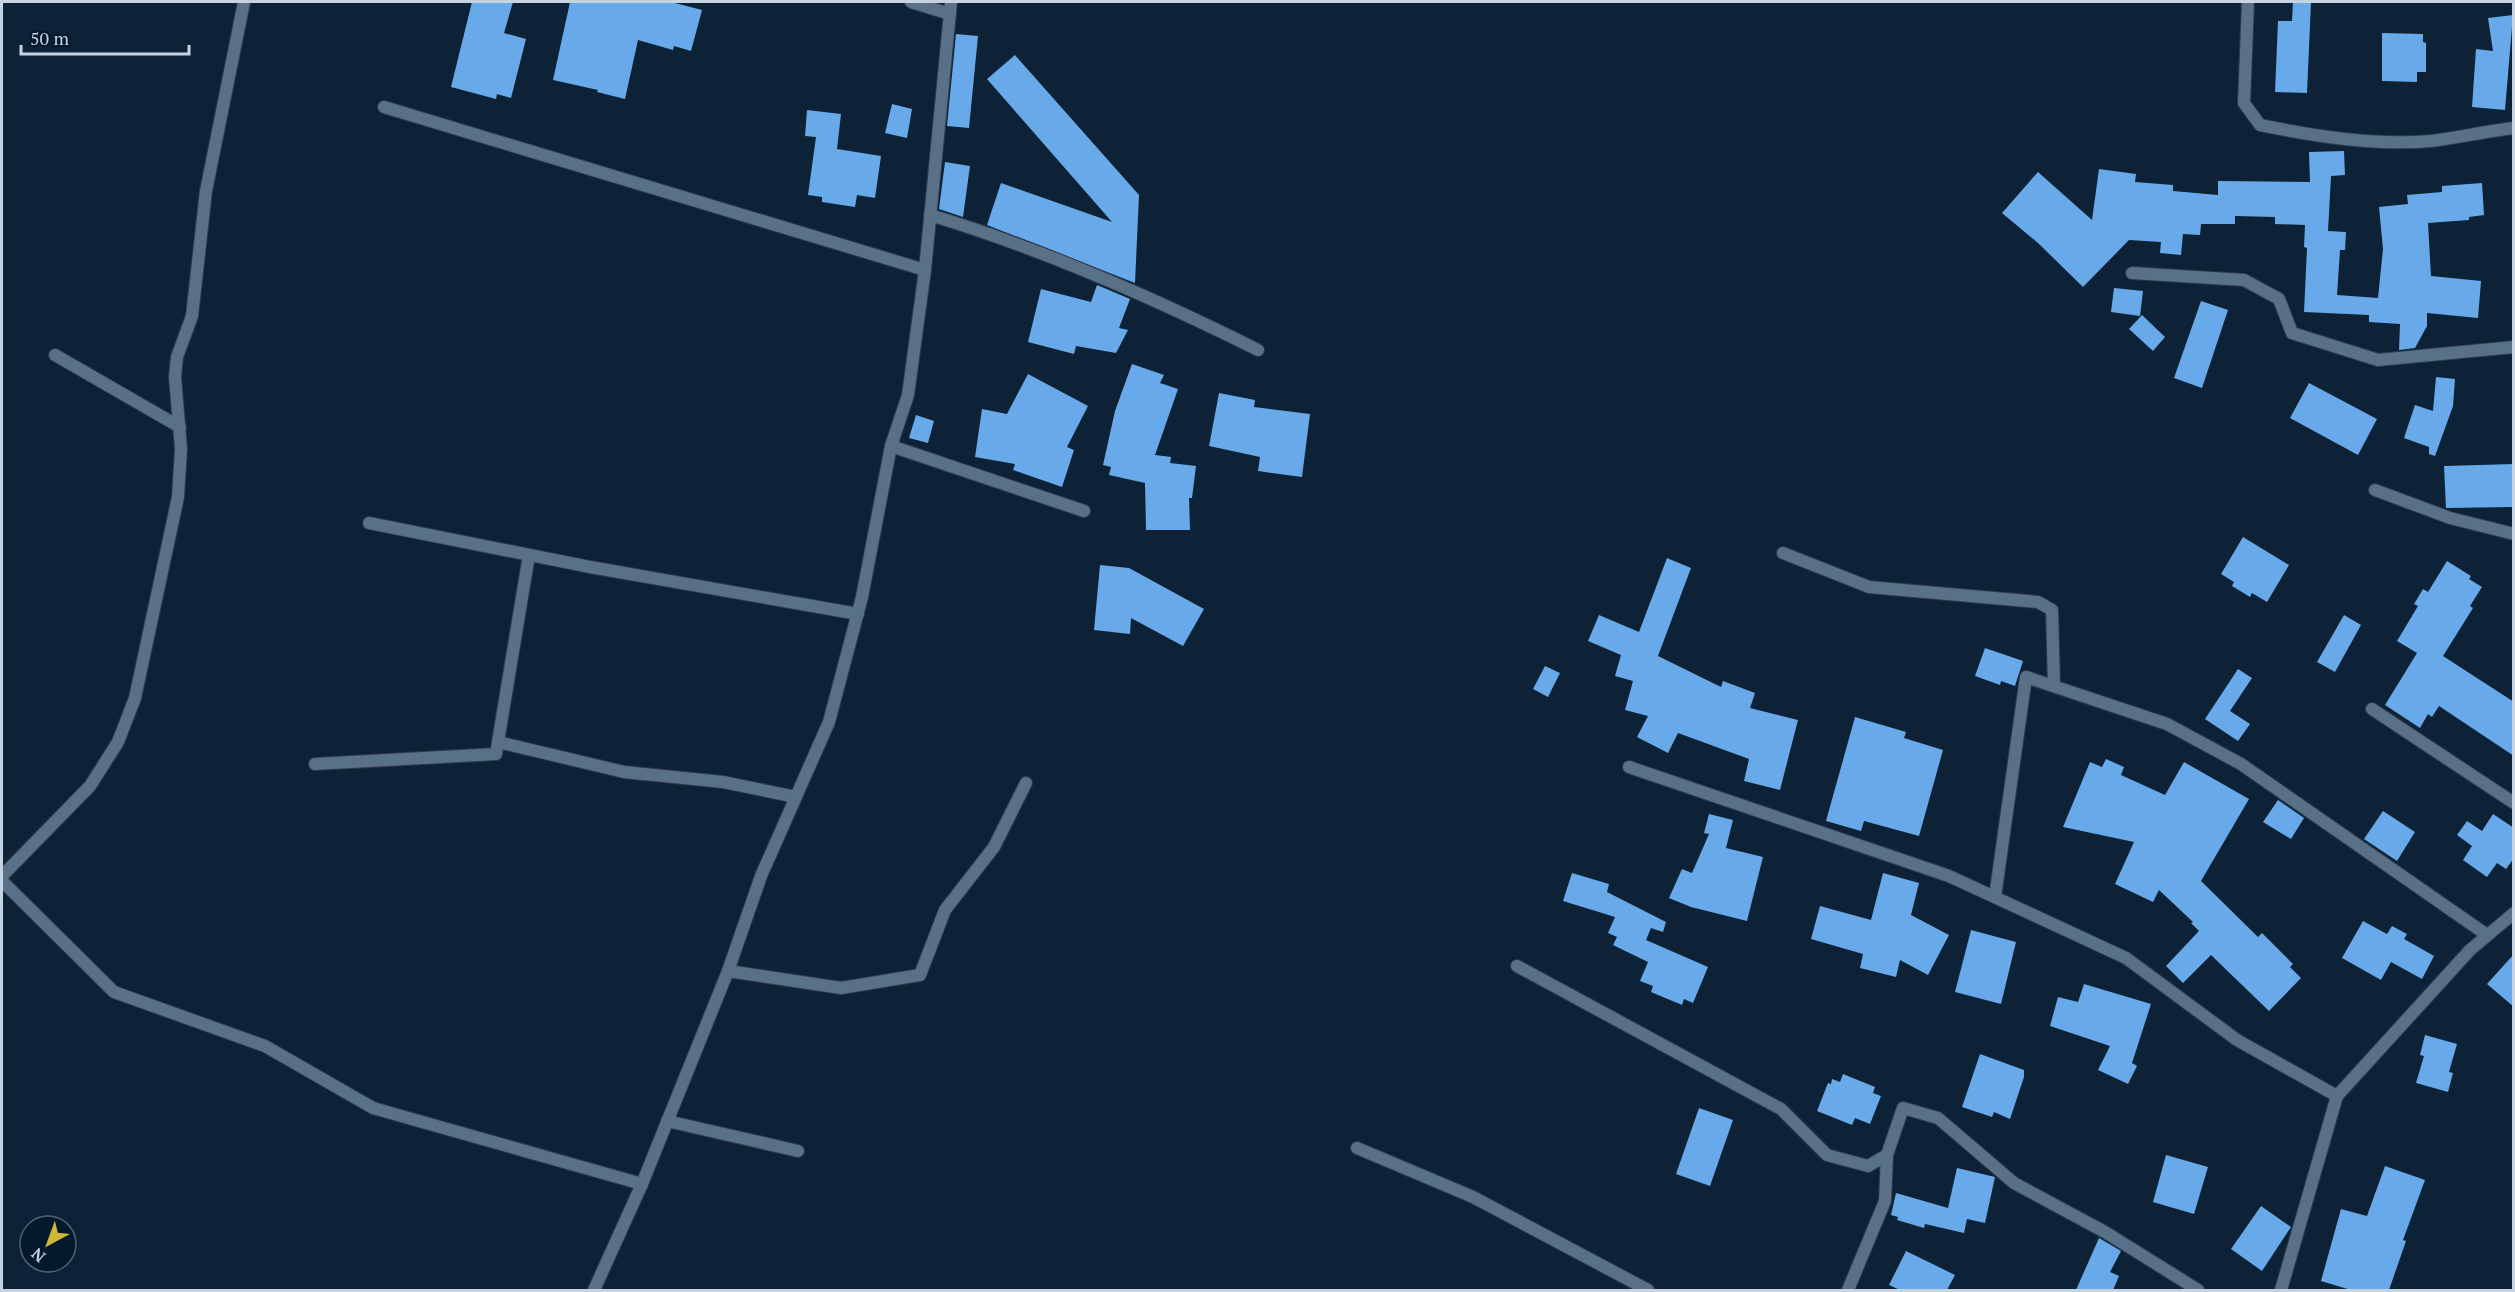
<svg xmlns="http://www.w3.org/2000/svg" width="2515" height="1292" font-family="'PT Serif',serif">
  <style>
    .building { fill: #68aae9 }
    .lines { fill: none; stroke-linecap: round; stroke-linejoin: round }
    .lane-casing { stroke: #303b4c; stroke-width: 14 }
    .street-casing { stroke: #303b4c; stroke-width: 14 }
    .lane { stroke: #587088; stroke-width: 12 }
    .street { stroke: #587088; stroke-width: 12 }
  </style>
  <rect width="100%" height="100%" fill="#0d2236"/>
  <g class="building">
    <polygon points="472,2 513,2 504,33 526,39 511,98 497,94 496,99 451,87"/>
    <polygon points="570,2 671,2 702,10 691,51 674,46 673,50 638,40 625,99 597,92 598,90 553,80"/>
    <polygon points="2293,2 2311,2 2307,93 2275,92 2278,21 2292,21"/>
    <polygon points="2513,15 2505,110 2472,107 2476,49 2493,51 2488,18"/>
    <polygon points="2382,33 2423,34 2423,42 2426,43 2426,72 2417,72 2417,82 2382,81"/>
    <polygon points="956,34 978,36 969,128 947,126"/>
    <polygon points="1015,55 1139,195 1135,283 987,225 1001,183 1112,222 987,79"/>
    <polygon points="892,104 912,109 907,138 885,133"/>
    <polygon points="807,110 841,114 837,149 881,156 875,198 857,195 855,207 822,202 822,197 808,195 816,137 805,136"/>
    <polygon points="2344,151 2345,175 2331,176 2328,231 2346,232 2345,250 2340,250 2337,295 2378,298 2383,249 2379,207 2408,204 2407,195 2442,192 2442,186 2482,183 2484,215 2469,217 2469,220 2428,223 2431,276 2481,281 2478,318 2427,313 2427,326 2415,348 2399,350 2400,324 2369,322 2369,315 2304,312 2307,248 2304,247 2305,225 2275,224 2275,217 2235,216 2235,224 2201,224 2200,235 2183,234 2181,255 2160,253 2161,242 2129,240 2083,287 2038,243 2002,213 2038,172 2092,220 2099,169 2136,174 2135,182 2173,185 2173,191 2218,195 2218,181 2310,182 2309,152"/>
    <polygon points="945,162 970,166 963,217 939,209"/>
    <polygon points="1097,285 1130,299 1119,328 1128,330 1116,353 1076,346 1074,354 1028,342 1041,289 1091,302"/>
    <polygon points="2114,288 2143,291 2140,316 2111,312"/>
    <polygon points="2201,301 2228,310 2202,388 2174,378"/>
    <polygon points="2142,315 2165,337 2153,351 2129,329"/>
    <polygon points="1132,364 1164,375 1160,383 1178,389 1155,455 1171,457 1170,463 1196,466 1192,498 1189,498 1190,530 1146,530 1145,483 1109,475 1111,467 1103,465 1115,411"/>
    <polygon points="1028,374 1088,406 1067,447 1074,450 1062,487 1013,470 1015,464 975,457 982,409 1007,414"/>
    <polygon points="2436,377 2455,379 2453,406 2435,456 2429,454 2429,447 2404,438 2415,405 2433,411"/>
    <polygon points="2309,383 2377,419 2358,455 2290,418"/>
    <polygon points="1219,393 1255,400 1254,407 1310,414 1302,477 1258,471 1260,457 1209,446"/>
    <polygon points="916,415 934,421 928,443 909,438"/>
    <polygon points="2514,464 2514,507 2446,508 2444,466"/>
    <polygon points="2243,537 2289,565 2267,602 2252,593 2250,597 2232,586 2234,582 2221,574"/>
    <polygon points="1667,558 1691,568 1658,656 1721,687 1723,681 1755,693 1750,708 1798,720 1780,790 1744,781 1749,759 1678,733 1668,753 1637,737 1648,716 1625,710 1633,681 1615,676 1621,655 1588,641 1599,615 1639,632"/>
    <polygon points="2447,561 2471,576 2469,579 2482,587 2470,606 2473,608 2443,656 2514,702 2514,756 2439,706 2432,717 2428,714 2420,728 2385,705 2417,653 2397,641 2418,606 2414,604 2423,589 2428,592"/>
    <polygon points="1100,565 1129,568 1204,609 1183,646 1131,618 1130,634 1094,630"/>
    <polygon points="2344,615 2361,625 2335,672 2317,662"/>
    <polygon points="1985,648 2023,661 2015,686 2001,681 2000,685 1975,676"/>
    <polygon points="1545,666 1560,673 1548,697 1533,689"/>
    <polygon points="2238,669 2252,678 2230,711 2250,724 2238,741 2205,719"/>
    <polygon points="1855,717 1906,732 1904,738 1943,750 1919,836 1864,821 1861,831 1826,821"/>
    <polygon points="2106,759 2124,767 2121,775 2165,795 2184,762 2249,799 2201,881 2258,937 2262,933 2293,964 2290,967 2301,978 2269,1011 2211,955 2183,983 2166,966 2199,931 2191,923 2193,922 2159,890 2153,902 2115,884 2134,842 2063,827 2090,762 2102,767"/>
    <polygon points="2278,800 2304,818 2291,839 2263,822"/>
    <polygon points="2383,811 2415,832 2397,861 2364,839"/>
    <polygon points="1709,814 1733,820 1726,848 1763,857 1747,921 1691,907 1669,898 1682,869 1692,873 1709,834 1704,833"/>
    <polygon points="2493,814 2514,828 2514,858 2506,869 2497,863 2487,877 2463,860 2472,846 2457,835 2467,821 2482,831"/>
    <polygon points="1572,873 1609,884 1607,892 1666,922 1663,932 1651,928 1646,940 1708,967 1693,1003 1684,999 1682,1005 1651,992 1653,986 1640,981 1648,962 1613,945 1617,937 1608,933 1615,917 1563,901"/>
    <polygon points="1883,873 1919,883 1911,915 1949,935 1928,975 1900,960 1896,977 1860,968 1863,954 1811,939 1820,906 1871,920"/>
    <polygon points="2363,921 2387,934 2392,926 2407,934 2404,939 2434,956 2422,979 2391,962 2381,980 2342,958"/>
    <polygon points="1971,930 2016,942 2001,1004 1955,992"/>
    <polygon points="2514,954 2514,1007 2487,984"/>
    <polygon points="2084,984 2151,1004 2132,1063 2137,1066 2128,1084 2098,1070 2110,1046 2050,1026 2058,997 2078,1002"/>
    <polygon points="2425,1035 2457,1044 2449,1072 2453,1073 2448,1092 2416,1083 2424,1056 2420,1055"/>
    <polygon points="1980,1054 2024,1070 2024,1077 2010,1119 1994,1112 1992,1117 1962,1107"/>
    <polygon points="1843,1074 1875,1087 1873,1093 1881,1096 1870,1124 1855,1118 1852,1125 1817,1111 1828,1083 1831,1084 1832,1079 1840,1082"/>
    <polygon points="1699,1108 1733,1120 1710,1186 1676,1174"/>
    <polygon points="2166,1155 2208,1167 2194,1214 2153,1202"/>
    <polygon points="2385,1166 2425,1180 2403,1240 2406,1241 2389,1290 2351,1290 2321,1281 2341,1209 2367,1216"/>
    <polygon points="1957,1168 1995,1177 1985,1223 1967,1219 1964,1233 1925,1224 1924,1228 1897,1220 1898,1217 1891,1215 1896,1193 1948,1208"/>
    <polygon points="2261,1206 2291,1227 2262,1271 2231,1249"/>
    <polygon points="2099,1238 2121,1251 2110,1272 2119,1276 2113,1290 2076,1290"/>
    <polygon points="1906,1251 1955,1275 1947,1290 1900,1290 1889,1285"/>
  </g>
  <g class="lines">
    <g class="lane-casing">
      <polyline id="lane" points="55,355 180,427"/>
    </g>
    <g class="street-casing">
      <g id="street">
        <polyline points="911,2 950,14"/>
        <path d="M2248 2 2244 103 2260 125C2314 136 2376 146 2431 141 2458 138 2486 131 2514 128"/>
        <polyline points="384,107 925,270"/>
        <path d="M930 215C1043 249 1152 297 1258 350"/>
        <polyline points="2132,273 2244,280 2279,299 2292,333 2378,360 2514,347"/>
        <polyline points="891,446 1084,511"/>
        <polyline points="2375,490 2450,518 2514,534"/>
        <polyline points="369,523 590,567 858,614"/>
        <polyline points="1783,553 1869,587 2038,602 2052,610 2054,686"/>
        <polyline points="2372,709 2514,803"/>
        <polyline points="498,742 624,772 723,782 796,797"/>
        <polyline points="315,764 496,754 529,555"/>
        <polyline points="1629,767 1949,876 2126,958 2237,1040 2337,1096"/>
        <polyline points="2,876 90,786 118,742 135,698 178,497 181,449 175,377 177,357 192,316 206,191 244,2"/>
        <polyline points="2,881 114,992 265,1046 373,1108 642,1184"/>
        <polyline points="1995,897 2026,677 2167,724 2241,764 2487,935"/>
        <polyline points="1517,966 1781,1109 1827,1155 1868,1166 1887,1155 1903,1108 1938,1118 2014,1183 2105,1232 2198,1290"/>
        <polyline points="728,971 841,988 920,975 945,910 994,847 1026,783"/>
        <polyline points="667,1121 798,1151"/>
        <polyline points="1357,1148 1473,1197 1648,1290"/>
        <polyline points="594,1290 642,1184 728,971 761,876 829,722 862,597 891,446 908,395 925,270 951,2"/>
        <polyline points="1848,1290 1885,1201 1887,1155"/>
        <polyline points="2281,1290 2337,1096 2470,950 2514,913"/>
      </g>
    </g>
    <use href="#lane" class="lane"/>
    <use href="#street" class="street"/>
  </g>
  <rect width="2515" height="1292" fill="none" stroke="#c6d4e1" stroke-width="6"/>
  <g transform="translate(48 1244) rotate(221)"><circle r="28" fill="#04192c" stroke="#526474" stroke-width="1.5"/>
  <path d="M0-4.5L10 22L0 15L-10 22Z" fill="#cfb837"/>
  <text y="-9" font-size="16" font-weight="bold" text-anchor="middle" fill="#c6d4e1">N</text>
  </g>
  <path d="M21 45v9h168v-9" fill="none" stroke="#c6d4e1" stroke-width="3"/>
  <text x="30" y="45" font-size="18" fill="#c6d4e1" stroke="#04192c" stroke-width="4.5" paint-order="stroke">50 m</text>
</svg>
